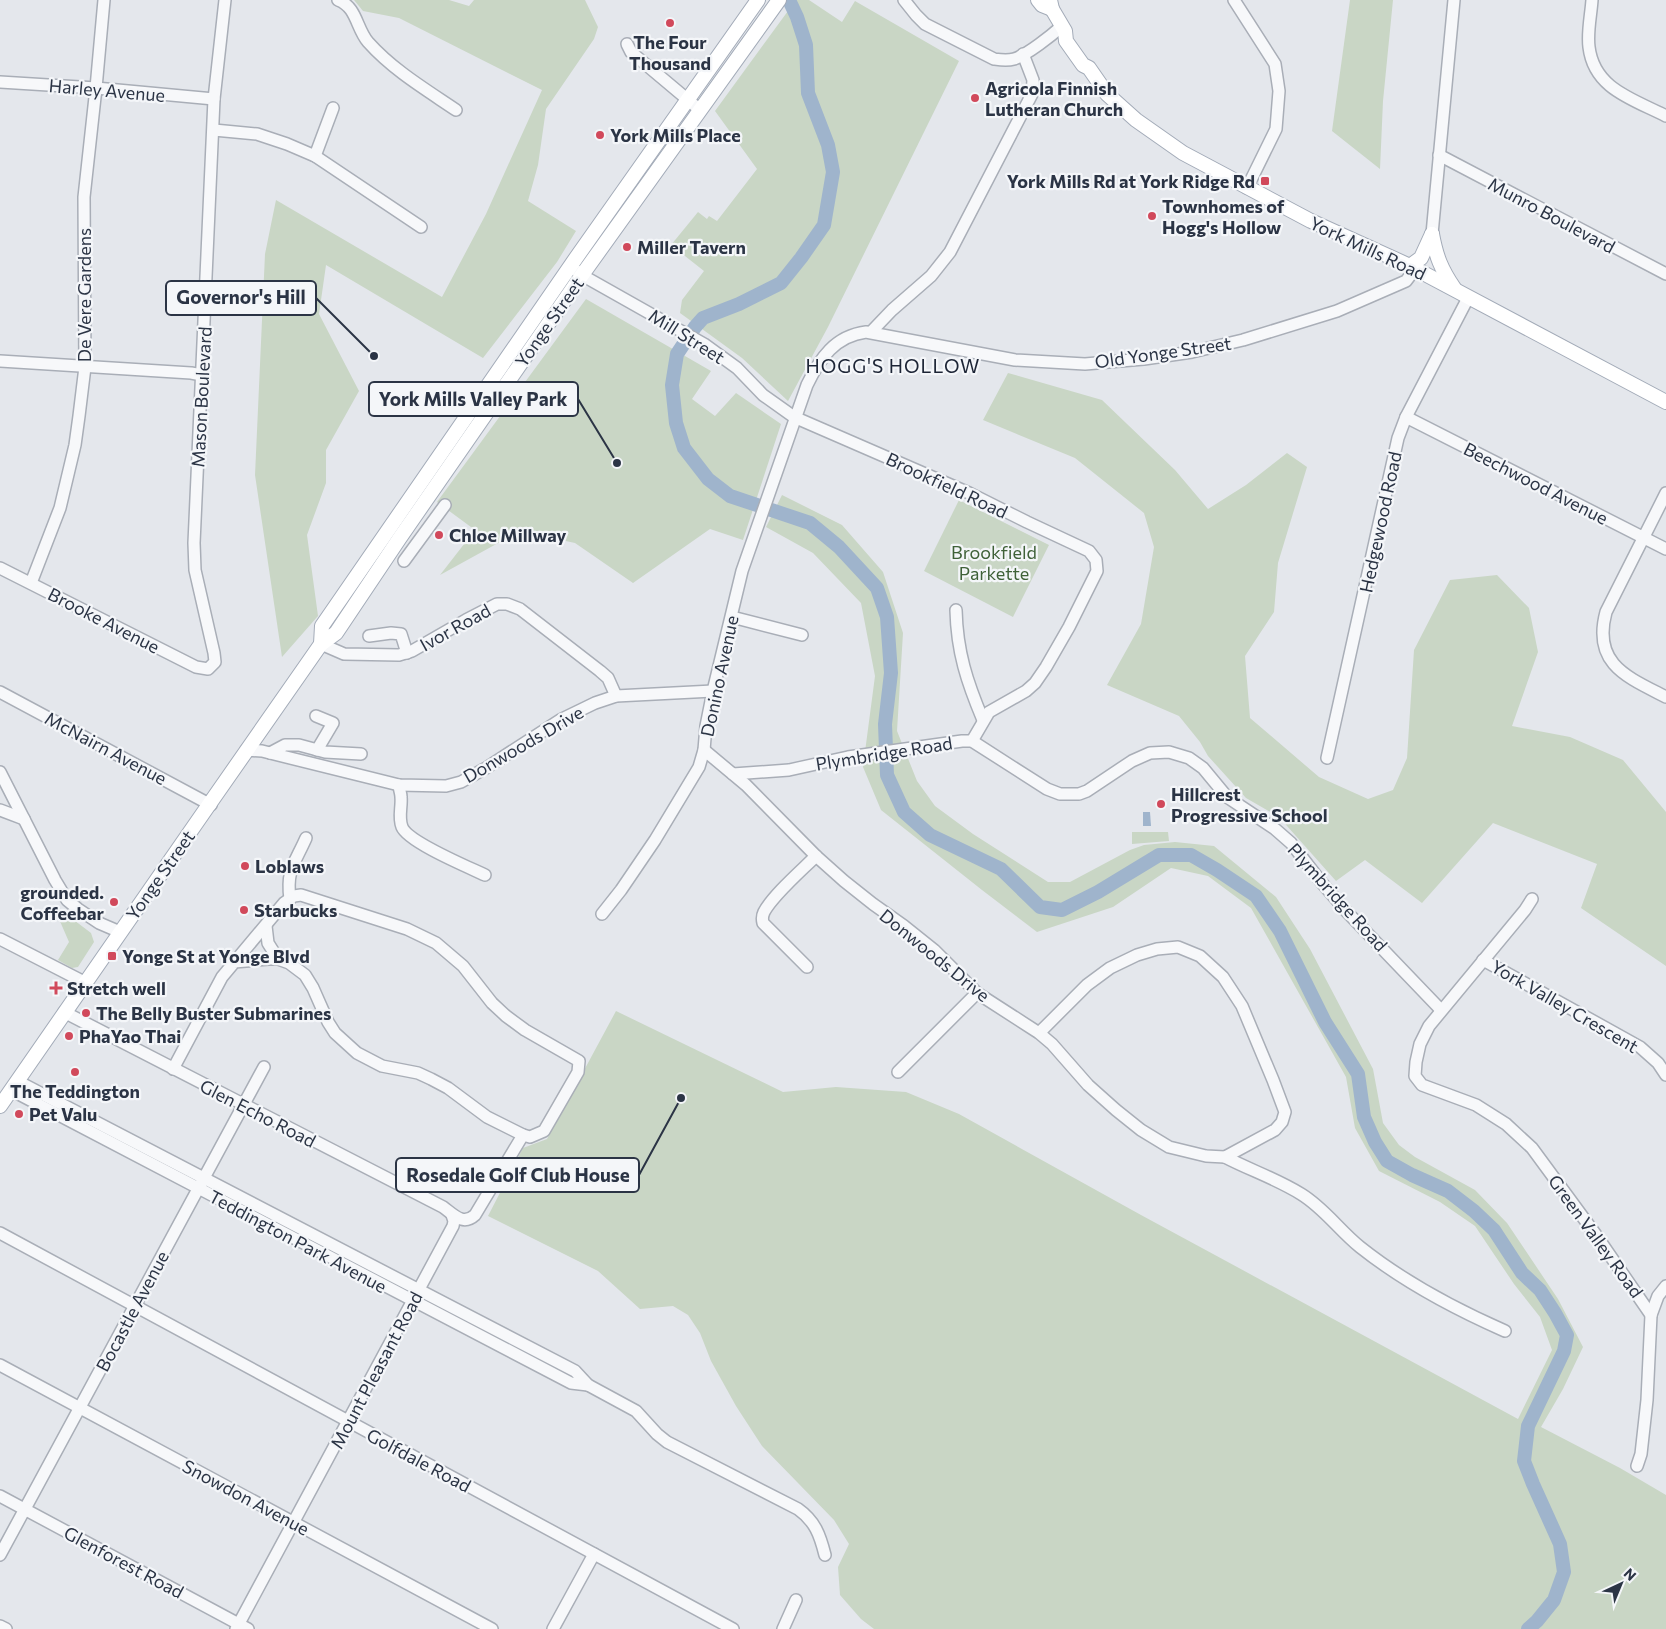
<svg xmlns="http://www.w3.org/2000/svg" width="1666" height="1629" font-family="Commissioner,sans-serif">
  <style>
    .green { fill: #c9d6c5 }
    .water { fill: #9fb4cc }
    .lines { fill: none; stroke-linecap: round; stroke-linejoin: round }
    .river { stroke: #9fb4cc; stroke-width: 14 }
    .minor-casing { stroke: #a9aeb7; stroke-width: 14 }
    .major-casing { stroke: #a3abb8; stroke-width: 16 }
    .minor { stroke: #f7f8fa; stroke-width: 11 }
    .major { stroke: #fff; stroke-width: 14 }
    .poi-dot { fill: #d1495b; stroke: #f4f6f9; stroke-width: 2 }
    .labels { text-anchor: middle; dominant-baseline: central; stroke-width: 4.5; stroke-linejoin: round; paint-order: stroke }
    .poi-label { font-size: 18px; font-weight: bold; fill: #2b3445; stroke: #f4f6f9; text-anchor: start }
    .street-label { font-size: 18px; fill: #2b3445; stroke: #f4f6f9 }
    .park-label { font-size: 18px; fill: #3f6138; stroke: #f4f6f9 }
    .neighbourhood-label { font-size: 19px; letter-spacing: 1px; fill: #1d2536; stroke: #f4f6f9 }
    .leader { fill: none; stroke: #2b3445; stroke-width: 2 }
    .callout-dot { fill: #2b3445; stroke: #f4f6f9; stroke-width: 2 }
    .callout { fill: #f4f6f9; stroke: #2b3445; stroke-width: 2 }
    .callout-label { font-size: 19px; text-anchor: middle; font-weight: bold; fill: #2b3445 }
  </style>
  <rect width="100%" height="100%" fill="#e4e7ec"/>
  <g class="green">
    <polygon points="354,0 449,0 469,6 474,0 585,0 598,27 594,39 546,109 538,165 528,201 576,231 557,262 483,358 326,265 319,314 359,391 326,450 326,483 307,535 318,616 282,657 255,475 265,254 276,200 442,297 486,214 542,90 399,18 363,11"/>
    <polygon points="796,0 809,0 842,22 855,1 959,61 828,327 788,401 742,358 680,313 682,300 704,271 671,245 698,212 707,219 709,216 717,221 757,169 715,111"/>
    <polygon points="1350,0 1393,0 1383,101 1380,169 1332,131"/>
    <polygon points="586,299 711,371 692,399 715,416 736,393 781,424 743,540 710,529 633,583 575,543 520,531 440,575 475,530 437,502"/>
    <polygon points="1008,373 1102,400 1175,470 1208,509 1246,485 1287,453 1307,467 1278,563 1274,612 1245,656 1250,718 1319,777 1368,799 1393,790 1407,758 1414,650 1450,580 1497,575 1529,608 1538,652 1512,726 1570,737 1623,760 1666,812 1666,966 1581,908 1597,864 1493,823 1422,903 1365,860 1336,881 1279,817 1246,798 1208,756 1200,742 1179,716 1107,685 1141,624 1154,547 1144,513 1075,458 983,420"/>
    <polygon points="782,495 842,525 883,572 903,633 897,731 917,781 935,806 973,834 1048,882 1070,882 1130,850 1144,845 1175,842 1214,846 1276,897 1310,949 1373,1069 1383,1123 1399,1145 1415,1157 1475,1190 1507,1223 1558,1299 1583,1347 1563,1389 1541,1427 1620,1468 1666,1495 1666,1629 874,1629 861,1619 840,1595 838,1567 849,1544 834,1520 762,1446 736,1406 711,1361 700,1333 688,1315 673,1306 640,1309 598,1271 488,1216 523,1148 547,1139 616,1011 783,1092 836,1087 906,1092 959,1114 1141,1215 1518,1419 1552,1350 1540,1317 1514,1284 1475,1226 1440,1202 1379,1171 1355,1128 1346,1077 1251,908 1208,876 1171,868 1113,907 1037,932 982,890 881,810 863,767 875,676 861,603 813,553 766,527"/>
    <polygon points="959,500 1049,545 1013,617 924,571"/>
    <polygon points="1132,832 1168,832 1169,841 1132,844"/>
    <polygon points="62,911 91,933 94,942 78,967 72,968 58,960 69,942 59,919"/>
  </g>
  <polygon class="water" points="1143,812 1150,812 1151,826 1143,826"/>
  <g class="lines">
    <polyline class="river" points="789,0 797,17 806,45 808,93 828,145 833,172 824,225 801,258 781,283 739,304 703,318 695,327 677,354 672,385 676,423 684,448 708,479 730,496 810,523 839,547 877,588 887,617 891,673 885,724 887,775 904,812 930,835 1001,869 1040,907 1062,910 1098,892 1159,855 1191,855 1217,870 1256,896 1280,931 1325,1022 1358,1074 1364,1117 1375,1142 1387,1161 1412,1175 1448,1191 1474,1211 1494,1230 1522,1273 1540,1290 1555,1313 1567,1335 1564,1351 1528,1426 1524,1461 1533,1484 1560,1544 1564,1572 1554,1600 1537,1621 1528,1629"/>
    <g class="minor-casing">
      <g id="minor">
        <path d="M338 0C357 7 356 28 368 42 393 70 425 89 456 110"/>
        <path d="M904 0 916 15 925 24 994 59C1001 60 1007 61 1014 59 1027 55 1052 35 1062 26"/>
        <polyline points="1234,0 1275,64 1279,91 1276,129 1247,188"/>
        <path d="M1592 0C1591 15 1587 32 1589 47 1594 89 1633 99 1666 116"/>
        <polyline points="627,44 631,52 700,110"/>
        <polyline points="0,82 96,88 214,99"/>
        <polyline points="214,130 257,134 287,144 315,156 421,227"/>
        <polyline points="1439,155 1666,274"/>
        <polyline points="315,156 333,108"/>
        <polyline points="1432,234 1454,0"/>
        <polyline points="570,266 587,278 704,344 737,368 763,395 794,417 969,493 1027,522 1089,551 1096,560 1097,571 1069,627 1046,667 1035,683 1026,691 989,712 972,741"/>
        <polyline points="871,332 892,310 931,276 950,252 1032,94 1033,80 1023,54"/>
        <polyline points="0,361 191,373 202,375"/>
        <polyline points="1406,417 1666,549"/>
        <path d="M1666 493 1606 612C1592 664 1627 677 1666 697"/>
        <polyline points="404,561 445,505"/>
        <polyline points="0,568 196,667 208,669 215,662 214,653 195,570 194,543 214,99 225,0"/>
        <polyline points="31,583 60,508 75,445 79,416 85,367 84,197 96,88 104,0"/>
        <path d="M956 610C957 652 967 682 983 720"/>
        <polyline points="732,617 802,635"/>
        <polyline points="369,636 391,633 401,634 407,653"/>
        <polyline points="321,644 344,654 399,655 412,651 466,620 497,604 507,604 520,609 600,671 608,678 616,696"/>
        <polyline points="0,692 211,805"/>
        <polyline points="316,716 333,723 317,750"/>
        <polyline points="246,750 262,751 399,785 446,786 461,782 486,768 560,720 595,703 616,696 713,691"/>
        <polyline points="704,750 746,785 816,856 844,881 873,904 904,926 934,950 977,993 1039,1033 1052,1044 1088,1085 1116,1110 1141,1130 1169,1147 1206,1156 1225,1157 1275,1130 1282,1122 1285,1112 1273,1080 1242,1006 1223,977 1200,956 1178,947 1157,949 1137,955 1110,968 1087,985 1039,1033"/>
        <polyline points="270,753 285,745 299,745 325,752 361,754"/>
        <polyline points="1327,758 1398,438 1406,417 1468,298"/>
        <polyline points="0,772 55,880 67,900 78,909 99,923 120,932"/>
        <polyline points="733,774 789,770 848,757 962,741 972,741 1047,789 1060,794 1079,794 1087,791 1132,761 1150,753 1169,752 1189,758 1203,768 1227,797 1275,829 1291,843 1322,883 1347,912 1441,1010"/>
        <path d="M399 785C399 789 401 793 401 797 402 807 398 817 402 827 408 842 468 867 485 875"/>
        <polyline points="0,810 24,819"/>
        <path d="M290 899C286 870 295 863 306 838"/>
        <polyline points="1532,899 1525,910 1429,1026 1420,1044 1416,1062 1415,1076 1422,1085 1476,1105 1506,1124 1532,1148 1596,1235 1651,1315 1647,1400 1641,1454 1637,1466"/>
        <path d="M602 914 621 890 655 840 699 767 704 750 706 726 713 691 742 571 807 385C820 358 835 336 866 332L1015 360 1085 364 1144 359 1192 352 1243 340 1337 311 1406 281 1415 269"/>
        <polyline points="266,926 268,943 278,959"/>
        <polyline points="0,939 84,982"/>
        <polyline points="1483,960 1640,1047 1658,1063 1666,1075"/>
        <path d="M807 967 763 923C762 919 762 916 764 912 773 895 802 870 816 856"/>
        <path d="M64 1012 443 1207C454 1215 463 1226 475 1215L523 1135"/>
        <polyline points="173,1069 222,977 284,903 294,896 301,895 407,929 436,943 463,966 492,1003 506,1016 525,1030 579,1061 578,1072 544,1131 530,1137 523,1135 487,1117 448,1088 431,1079 418,1073 382,1066 357,1053 335,1033 328,1022 313,988 305,975 289,963 278,959 269,959 234,962"/>
        <polyline points="898,1072 977,993"/>
        <path d="M17 1081 575 1371 588 1385 636 1411 657 1434 667 1442 798 1509C815 1521 820 1535 825 1555"/>
        <polyline points="11,1090 571,1383 588,1385"/>
        <path d="M1225 1157C1250 1170 1277 1179 1301 1194 1324 1208 1339 1230 1360 1247 1404 1282 1455 1309 1505 1331"/>
        <polyline points="0,1233 733,1629"/>
        <polyline points="1651,1315 1658,1296 1666,1286"/>
        <polyline points="0,1365 492,1629"/>
        <polyline points="0,1496 248,1629"/>
        <polyline points="0,1555 264,1067"/>
        <polyline points="0,1626 6,1629"/>
        <polyline points="236,1629 453,1226 454,1221 452,1215"/>
        <polyline points="553,1629 594,1554"/>
        <polyline points="783,1629 796,1600"/>
      </g>
    </g>
    <g class="major-casing">
      <g id="major">
        <polyline points="1038,0 1042,5 1052,9"/>
        <polyline points="1050,0 1052,9 1065,31 1066,41 1083,65 1089,68 1107,94 1136,120 1183,153 1311,221 1410,266 1666,402"/>
        <path d="M1432 234C1436 256 1441 269 1454 288"/>
        <polyline points="1410,266 1421,258 1432,234"/>
        <polyline points="321,644 322,626 576,258 758,0"/>
        <path d="M0 1106C106 951 214 798 321 644L336 633 399 539 582 275 779 0"/>
      </g>
    </g>
    <use href="#minor" class="minor"/>
    <use href="#major" class="major"/>
  </g>
  <g class="poi-dot">
    <circle cx="670" cy="23" r="5"/>
    <circle cx="975" cy="98" r="5"/>
    <circle cx="600" cy="135" r="5"/>
    <rect x="1260" y="176" width="10" height="10" rx="2.5"/>
    <circle cx="1152" cy="216" r="5"/>
    <circle cx="627" cy="247" r="5"/>
    <circle cx="439" cy="535" r="5"/>
    <circle cx="1161" cy="804" r="5"/>
    <circle cx="245" cy="866" r="5"/>
    <circle cx="114" cy="902" r="5"/>
    <circle cx="244" cy="910" r="5"/>
    <rect x="107" y="951" width="10" height="10" rx="2.5"/>
    <path d="M53.5 980.5h5v5h5v5h-5v5h-5v-5h-5v-5h5z"/>
    <circle cx="86" cy="1013" r="5"/>
    <circle cx="69" cy="1036" r="5"/>
    <circle cx="75" cy="1072" r="5"/>
    <circle cx="19" cy="1114" r="5"/>
  </g>
  <g class="labels">
    <g class="poi-label">
      <text x="670" y="42" text-anchor="middle">The Four<tspan x="670" dy="21">Thousand</tspan></text>
      <text x="985" y="88">Agricola Finnish<tspan x="985" dy="21">Lutheran Church</tspan></text>
      <text x="610" y="135">York Mills Place</text>
      <text x="1255" y="181" text-anchor="end">York Mills Rd at York Ridge Rd</text>
      <text x="1162" y="206">Townhomes of<tspan x="1162" dy="21">Hogg's Hollow</tspan></text>
      <text x="637" y="247">Miller Tavern</text>
      <text x="449" y="535">Chloe Millway</text>
      <text x="1171" y="794">Hillcrest<tspan x="1171" dy="21">Progressive School</tspan></text>
      <text x="255" y="866">Loblaws</text>
      <text x="104" y="892" text-anchor="end">grounded.<tspan x="104" dy="21">Coffeebar</tspan></text>
      <text x="254" y="910">Starbucks</text>
      <text x="122" y="956">Yonge St at Yonge Blvd</text>
      <text x="67" y="988">Stretch well</text>
      <text x="96" y="1013">The Belly Buster Submarines</text>
      <text x="79" y="1036">PhaYao Thai</text>
      <text x="75" y="1091" text-anchor="middle">The Teddington</text>
      <text x="29" y="1114">Pet Valu</text>
    </g>
    <g class="street-label">
      <text transform="translate(107 90) rotate(5)">Harley Avenue</text>
      <text transform="translate(1552 215) rotate(28)">Munro Boulevard</text>
      <text transform="translate(1368 248) rotate(25)">York Mills Road</text>
      <text transform="translate(84 295) rotate(-90)">De Vere Gardens</text>
      <text transform="translate(549 322) rotate(-55)">Yonge Street</text>
      <text transform="translate(687 336) rotate(32)">Mill Street</text>
      <text transform="translate(1163 352) rotate(-8)">Old Yonge Street</text>
      <text transform="translate(201 397) rotate(-87)">Mason Boulevard</text>
      <text transform="translate(1536 483) rotate(27)">Beechwood Avenue</text>
      <text transform="translate(947 485) rotate(25)">Brookfield Road</text>
      <text transform="translate(1380 522) rotate(-78)">Hedgewood Road</text>
      <text transform="translate(104 620) rotate(27)">Brooke Avenue</text>
      <text transform="translate(455 627) rotate(-29)">Ivor Road</text>
      <text transform="translate(719 676) rotate(-78)">Donino Avenue</text>
      <text transform="translate(523 744) rotate(-30)">Donwoods Drive</text>
      <text transform="translate(106 748) rotate(28)">McNairn Avenue</text>
      <text transform="translate(884 753) rotate(-9)">Plymbridge Road</text>
      <text transform="translate(160 875) rotate(-55)">Yonge Street</text>
      <text transform="translate(1338 897) rotate(48)">Plymbridge Road</text>
      <text transform="translate(935 955) rotate(39)">Donwoods Drive</text>
      <text transform="translate(1565 1006) rotate(30)">York Valley Crescent</text>
      <text transform="translate(258 1113) rotate(27)">Glen Echo Road</text>
      <text transform="translate(1596 1236) rotate(54)">Green Valley Road</text>
      <text transform="translate(298 1241) rotate(28)">Teddington Park Avenue</text>
      <text transform="translate(132 1311) rotate(-62)">Bocastle Avenue</text>
      <text transform="translate(376 1370) rotate(-62)">Mount Pleasant Road</text>
      <text transform="translate(419 1460) rotate(28)">Golfdale Road</text>
      <text transform="translate(246 1497) rotate(28)">Snowdon Avenue</text>
      <text transform="translate(124 1562) rotate(28)">Glenforest Road</text>
    </g>
    <g class="park-label">
      <text x="994" y="552">Brookfield<tspan x="994" dy="21">Parkette</tspan></text>
    </g>
    <g class="neighbourhood-label">
      <text x="893" y="365">HOGG'S HOLLOW</text>
    </g>
  </g>
  <path class="leader" d="M374 356L316 298M617 463L578 399M681 1098L639 1175"/>
  <g class="callout-dot">
    <circle cx="374" cy="356" r="5"/>
    <circle cx="617" cy="463" r="5"/>
    <circle cx="681" cy="1098" r="5"/>
  </g>
  <g class="callout">
    <rect x="166" y="281" width="150" height="34" rx="5"/>
    <rect x="369" y="382" width="209" height="34" rx="5"/>
    <rect x="396" y="1158" width="243" height="34" rx="5"/>
  </g>
  <g class="callout-label">
    <text x="241" y="304">Governor's Hill</text>
    <text x="473" y="406">York Mills Valley Park</text>
    <text x="518" y="1182">Rosedale Golf Club House</text>
  </g>
  <g transform="translate(1621 1584) rotate(44)" stroke="#f4f6f9" stroke-width="4" paint-order="stroke">
  <path d="M0-4L9 19L0 12L-9 19Z" fill="#2b3445"/>
  <text y="-8" font-size="14" font-weight="bold" text-anchor="middle" fill="#2b3445">N</text>
  </g>
</svg>
